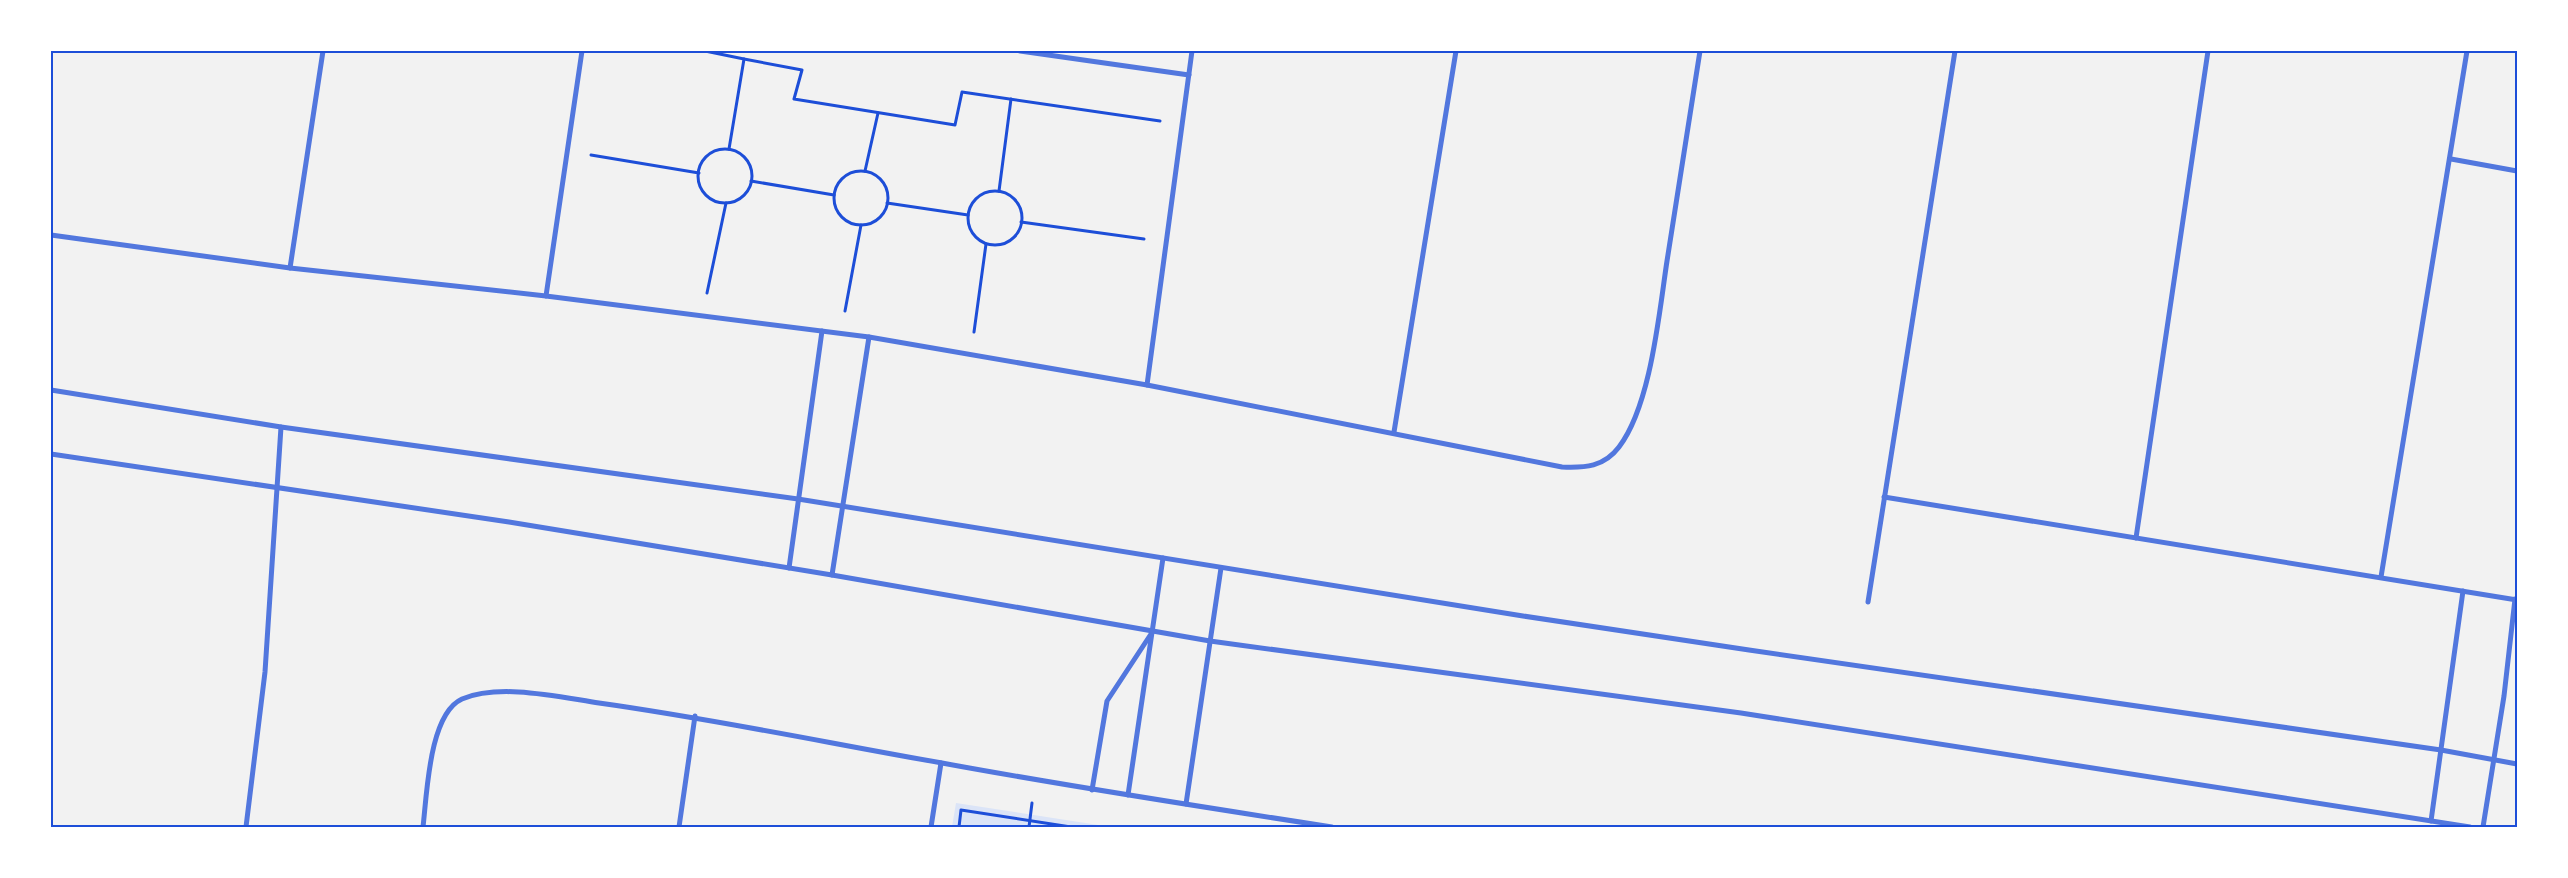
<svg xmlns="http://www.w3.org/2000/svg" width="2568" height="878" font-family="'IBM Plex Sans',sans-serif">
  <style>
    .green { fill: #dbe4f7 }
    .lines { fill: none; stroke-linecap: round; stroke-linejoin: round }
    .path { stroke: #1d4ed8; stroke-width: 3 }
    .minor { stroke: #5277de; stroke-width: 5 }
    .neatline { fill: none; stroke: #1d4ed8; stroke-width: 2 }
  </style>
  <rect width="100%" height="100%" fill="#f2f2f2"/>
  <polygon class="green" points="956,803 1111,827 952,827"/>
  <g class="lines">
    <g class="path">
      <polyline points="705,51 744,59 729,149"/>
      <polyline points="744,59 802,70 794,99 955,125 962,92 1160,121"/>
      <circle cx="725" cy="176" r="27"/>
      <polyline points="591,155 699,173"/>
      <polyline points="865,171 878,113"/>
      <circle cx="861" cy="198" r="27"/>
      <polyline points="751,181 834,195"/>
      <polyline points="999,191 1011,99"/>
      <circle cx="995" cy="218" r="27"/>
      <polyline points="887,203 968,215"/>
      <polyline points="1021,222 1144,239"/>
      <polyline points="707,293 726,203"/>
      <polyline points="845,311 861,225"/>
      <polyline points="974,332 986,244"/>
      <polyline points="959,827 961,810 1071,827"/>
      <polyline points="1029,827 1032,803"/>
    </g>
    <g class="minor">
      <polyline points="1020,51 1189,75"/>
      <polyline points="2451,159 2517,171"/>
      <path d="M51 235 290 268 546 296 869 337 1147 385 1562 467C1585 468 1604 467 1619 447 1651 405 1659 313 1667 261 1678 191 1689 121 1700 51"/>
      <polyline points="290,268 323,51"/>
      <polyline points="546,296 582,51"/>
      <polyline points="1147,385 1192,51"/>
      <polyline points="51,390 281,427 798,499 1523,616 1749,650 2441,750 2517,764"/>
      <polyline points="1394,432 1456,51"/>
      <polyline points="51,454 509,522 832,575 1210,641 1741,713 2470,827"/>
      <polyline points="1884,497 2517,600"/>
      <polyline points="2136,538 2208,51"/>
      <polyline points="789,568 822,331"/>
      <polyline points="832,575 869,337"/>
      <polyline points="2381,577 2467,51"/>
      <polyline points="1868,602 1955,51"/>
      <polyline points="1092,790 1107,701 1151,634"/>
      <polyline points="1128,795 1163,558"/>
      <polyline points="1186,804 1221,568"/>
      <polyline points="2431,821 2463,591"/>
      <polyline points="246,827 265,672 281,427"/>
      <path d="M423 827C427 794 429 714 462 699 500 683 559 697 599 703 714 719 828 743 942 763 1072 787 1202 807 1332 827"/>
      <polyline points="679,827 695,716"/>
      <polyline points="931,827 941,763"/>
      <polyline points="2483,827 2504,696 2515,599"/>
    </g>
  </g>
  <rect width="2568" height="878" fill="none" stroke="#ffffff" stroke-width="105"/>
  <rect x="52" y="52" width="2464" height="774" class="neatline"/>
</svg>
